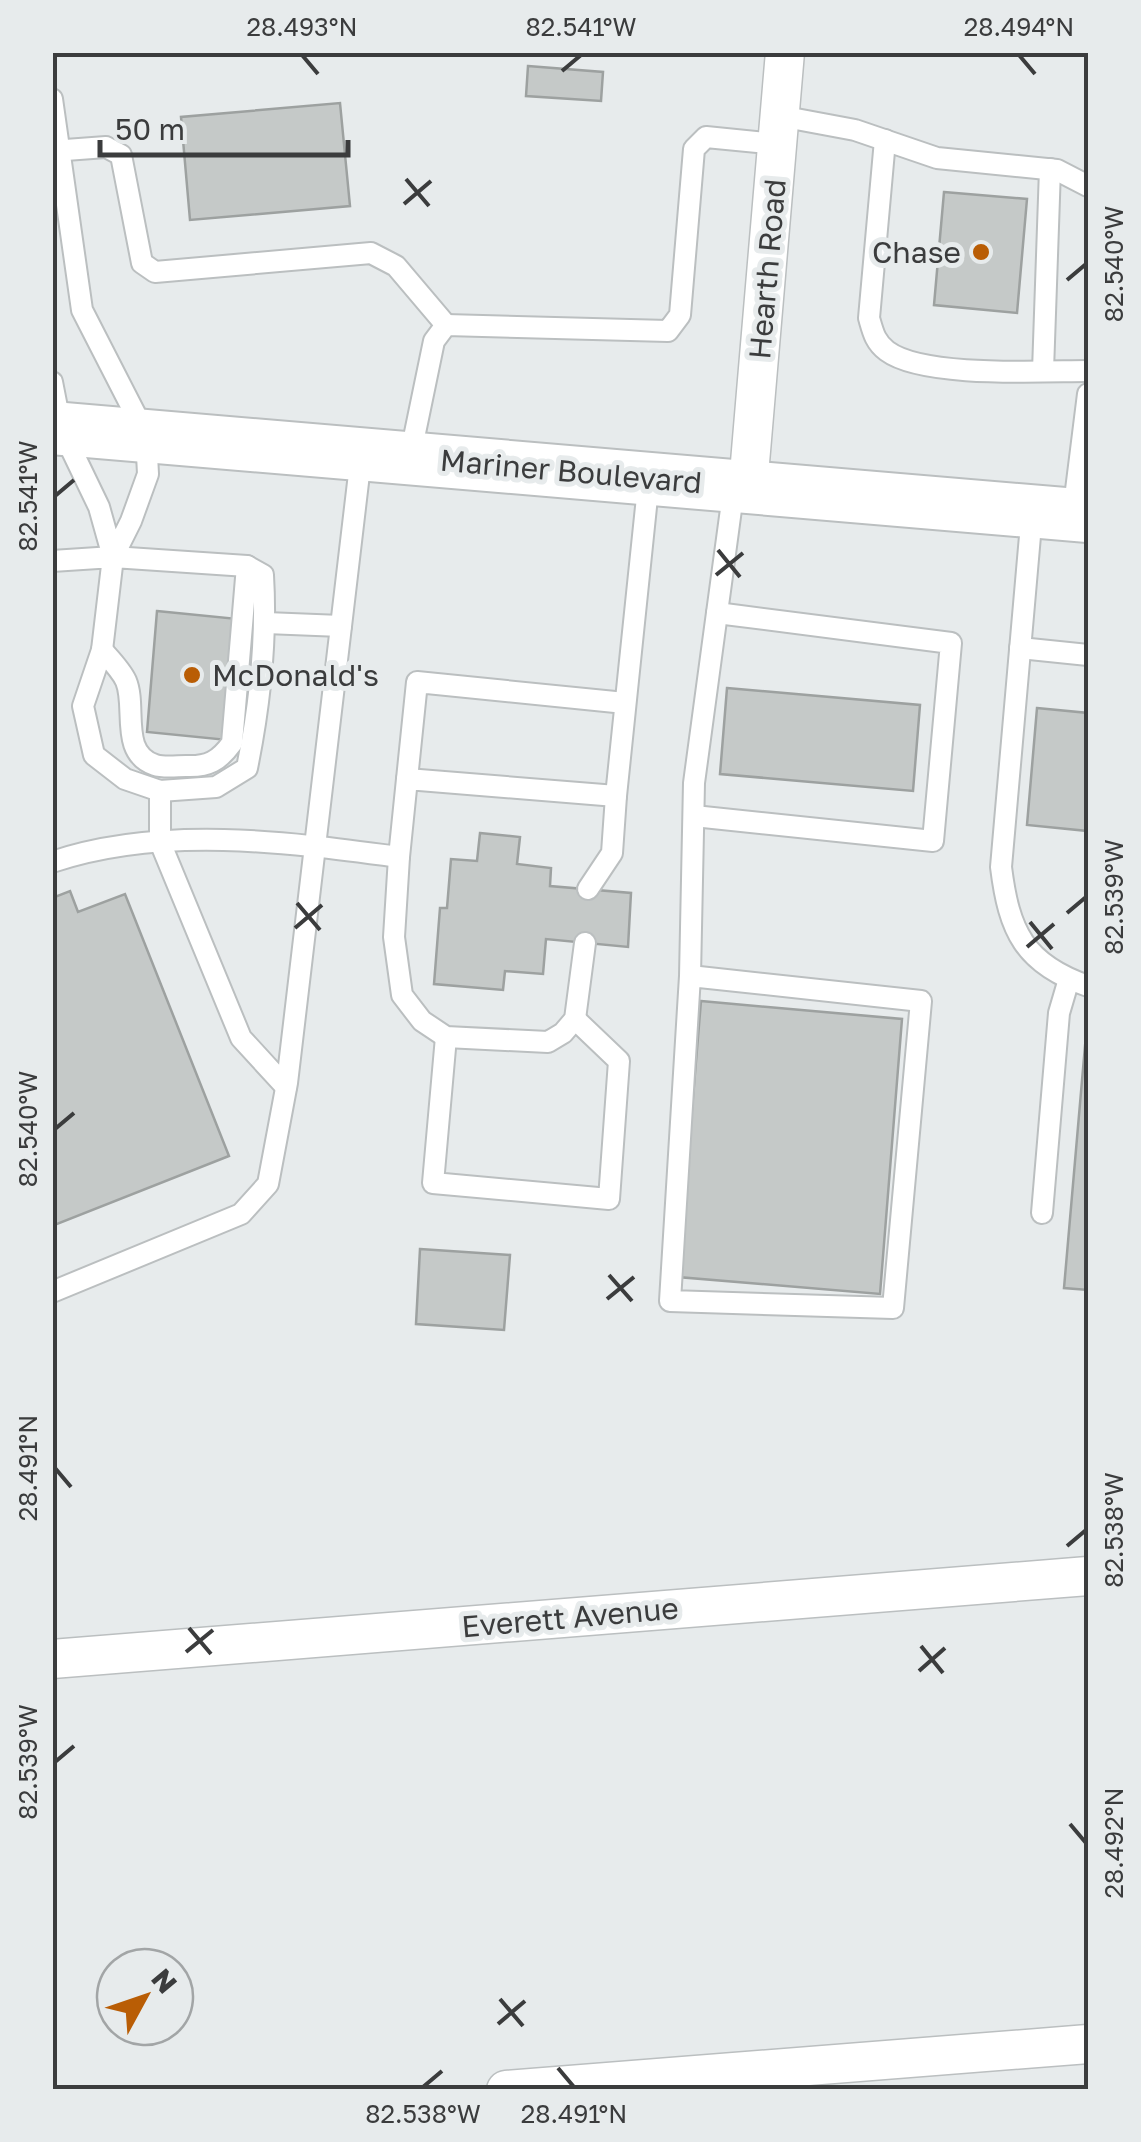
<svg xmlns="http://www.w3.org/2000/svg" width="1141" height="2142" font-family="'Golos Text',sans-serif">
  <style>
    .building { fill: #c5c9c8; stroke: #9da1a0; stroke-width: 2.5 }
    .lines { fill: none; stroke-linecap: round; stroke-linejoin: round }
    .service-casing { stroke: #bbbfc0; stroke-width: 24 }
    .minor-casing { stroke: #bbbfc0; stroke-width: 41 }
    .secondary-casing { stroke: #bbbfc0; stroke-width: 56 }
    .service { stroke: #fff; stroke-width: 20 }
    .minor { stroke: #fff; stroke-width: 38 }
    .secondary { stroke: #fff; stroke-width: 52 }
    .ticks { fill: none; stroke: #3b3c3d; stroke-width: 4 }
    .poi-dot { fill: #b95d05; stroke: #e7ebec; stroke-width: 4 }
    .labels { text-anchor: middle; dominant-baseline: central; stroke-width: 10; stroke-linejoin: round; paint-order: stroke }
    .poi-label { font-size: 30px; fill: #3b3c3d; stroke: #e7ebec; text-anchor: end }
    .street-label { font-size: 30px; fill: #3b3c3d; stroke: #e7ebec }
    .neatline { fill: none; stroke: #3b3c3d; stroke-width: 4 }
    .ticks-label { font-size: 25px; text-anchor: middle; fill: #3b3c3d }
  </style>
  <rect width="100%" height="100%" fill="#e7ebec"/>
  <g class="building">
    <polygon points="528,66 603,72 601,101 526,96"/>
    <polygon points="340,103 350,206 190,220 181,117"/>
    <polygon points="944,192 1027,199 1017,313 934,305"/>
    <polygon points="157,611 238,619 227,740 147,732"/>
    <polygon points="727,688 920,705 913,791 720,774"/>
    <polygon points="1037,708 1088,713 1088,831 1027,825"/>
    <polygon points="480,833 520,837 517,864 551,868 550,886 631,893 628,947 546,939 543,974 505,971 503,990 434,984 440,908 447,908 451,859 477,861"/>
    <polygon points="70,891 78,912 125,894 229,1156 52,1226 52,898"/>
    <polygon points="701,1001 902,1019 880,1294 678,1277"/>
    <polygon points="1087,1023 1088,1023 1088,1290 1064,1288"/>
    <polygon points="420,1249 510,1255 504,1330 416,1324"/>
  </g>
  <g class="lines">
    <g class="service-casing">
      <g id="service">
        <polyline points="52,99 82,310 146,435 148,474 131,521 113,557 99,507 61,428 52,382"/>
        <polyline points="780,116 855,130 937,158 1057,170 1088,186"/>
        <path d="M885 140 869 318C873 332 875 342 887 351 923 378 1042 371 1088 371"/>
        <polyline points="52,151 106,147 121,155 142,263 155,272 371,253 396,266 446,325"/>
        <polyline points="1043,371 1050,169"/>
        <polyline points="410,457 434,341 446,325 668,331 680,315 694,149 706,137 777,144"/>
        <path d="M1032 513 1001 867C1009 931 1024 964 1088 986"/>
        <polyline points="1073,514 1088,394"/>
        <path d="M52 561 113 557 247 566 263 575C267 641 260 704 247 768L216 787 160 791 125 779 94 755 83 706 102 650 113 557"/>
        <polyline points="266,623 341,626"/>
        <polyline points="1020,648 1088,655"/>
        <path d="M102 650C110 659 121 670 126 681 137 707 119 753 155 765 164 768 177 766 186 766 208 767 219 761 232 743L247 566"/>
        <polyline points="407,779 417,682 625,703"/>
        <polyline points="160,791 160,842 241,1038 286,1087"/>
        <polyline points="694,816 933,841 951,643 717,613"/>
        <polyline points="399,857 394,937 402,995 422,1021 446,1037 548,1042 563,1033 575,1019 585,943"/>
        <path d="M52 862C162 825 287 842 399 857L407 779 616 796 649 478"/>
        <polyline points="588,889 612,853 616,796"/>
        <polyline points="690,976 921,1001 893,1308 670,1301 690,976 694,783 734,487"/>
        <polyline points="446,1037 433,1183 609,1199 619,1061 575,1019"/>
        <polyline points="1042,1213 1059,1013 1069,979"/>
        <polyline points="52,1292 241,1214 268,1184 287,1083 361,457"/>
      </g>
    </g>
    <g class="minor-casing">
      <g id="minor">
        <polyline points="748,486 785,52"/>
        <polyline points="52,1659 1088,1576"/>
        <polyline points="506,2090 1088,2044"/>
      </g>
    </g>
    <g class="secondary-casing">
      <polyline id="secondary" points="52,428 1088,516"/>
    </g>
    <use href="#service" class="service"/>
    <use href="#minor" class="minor"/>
    <use href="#secondary" class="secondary"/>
  </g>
  <path class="ticks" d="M302 55 318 74M1019 55 1035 74M562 71 581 55M406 179 429 206M404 204 431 181M1067 280 1086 264M55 496 74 480M718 550 740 577M716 575 743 553M297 903 320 930M1067 913 1086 897M1030 922 1052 949M295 928 322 905M1027 947 1054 924M55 1129 74 1113M609 1275 632 1301M607 1299 634 1277M55 1468 71 1487M1067 1546 1086 1530M189 1628 211 1654M921 1646 943 1673M186 1652 213 1630M919 1671 945 1648M55 1762 74 1746M1070 1824 1086 1843M500 1999 523 2026M498 2024 525 2001M558 2068 574 2087M423 2087 442 2071"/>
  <g class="poi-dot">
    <circle cx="981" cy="252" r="10"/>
    <circle cx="192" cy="675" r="10"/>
  </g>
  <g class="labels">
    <g class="poi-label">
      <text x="961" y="252">Chase</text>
      <text x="212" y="675" text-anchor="start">McDonald's</text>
    </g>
    <g class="street-label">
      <text transform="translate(767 269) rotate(-85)">Hearth Road</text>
      <text transform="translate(571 471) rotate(5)">Mariner Boulevard</text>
      <text transform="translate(570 1617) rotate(-5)">Everett Avenue</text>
    </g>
  </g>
  <rect width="1141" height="2142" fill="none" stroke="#e7ebec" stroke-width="110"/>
  <g transform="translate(145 1997) rotate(50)"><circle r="48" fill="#e7ebec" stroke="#a2a5a6" stroke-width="2.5"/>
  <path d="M0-8L18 38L0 25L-18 38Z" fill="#b95d05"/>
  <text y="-15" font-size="28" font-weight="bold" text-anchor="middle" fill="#3b3c3d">N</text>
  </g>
  <path d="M100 140v15h248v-15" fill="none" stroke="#3b3c3d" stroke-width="5"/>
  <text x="115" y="140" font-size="30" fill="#3b3c3d" stroke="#e7ebec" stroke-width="8" paint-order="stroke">50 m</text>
  <rect x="55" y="55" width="1031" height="2032" class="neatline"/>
  <g class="ticks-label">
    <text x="302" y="36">28.493°N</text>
    <text x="581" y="36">82.541°W</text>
    <text x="1019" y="36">28.494°N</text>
    <text transform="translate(1114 264) rotate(-90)" y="9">82.540°W</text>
    <text transform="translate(28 496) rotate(-90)" y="9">82.541°W</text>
    <text transform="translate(1114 897) rotate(-90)" y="9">82.539°W</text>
    <text transform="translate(28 1129) rotate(-90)" y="9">82.540°W</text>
    <text transform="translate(28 1468) rotate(-90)" y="9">28.491°N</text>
    <text transform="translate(1114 1530) rotate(-90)" y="9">82.538°W</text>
    <text transform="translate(28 1762) rotate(-90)" y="9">82.539°W</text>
    <text transform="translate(1114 1843) rotate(-90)" y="9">28.492°N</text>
    <text x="423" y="2123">82.538°W</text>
    <text x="574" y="2123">28.491°N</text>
  </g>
</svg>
